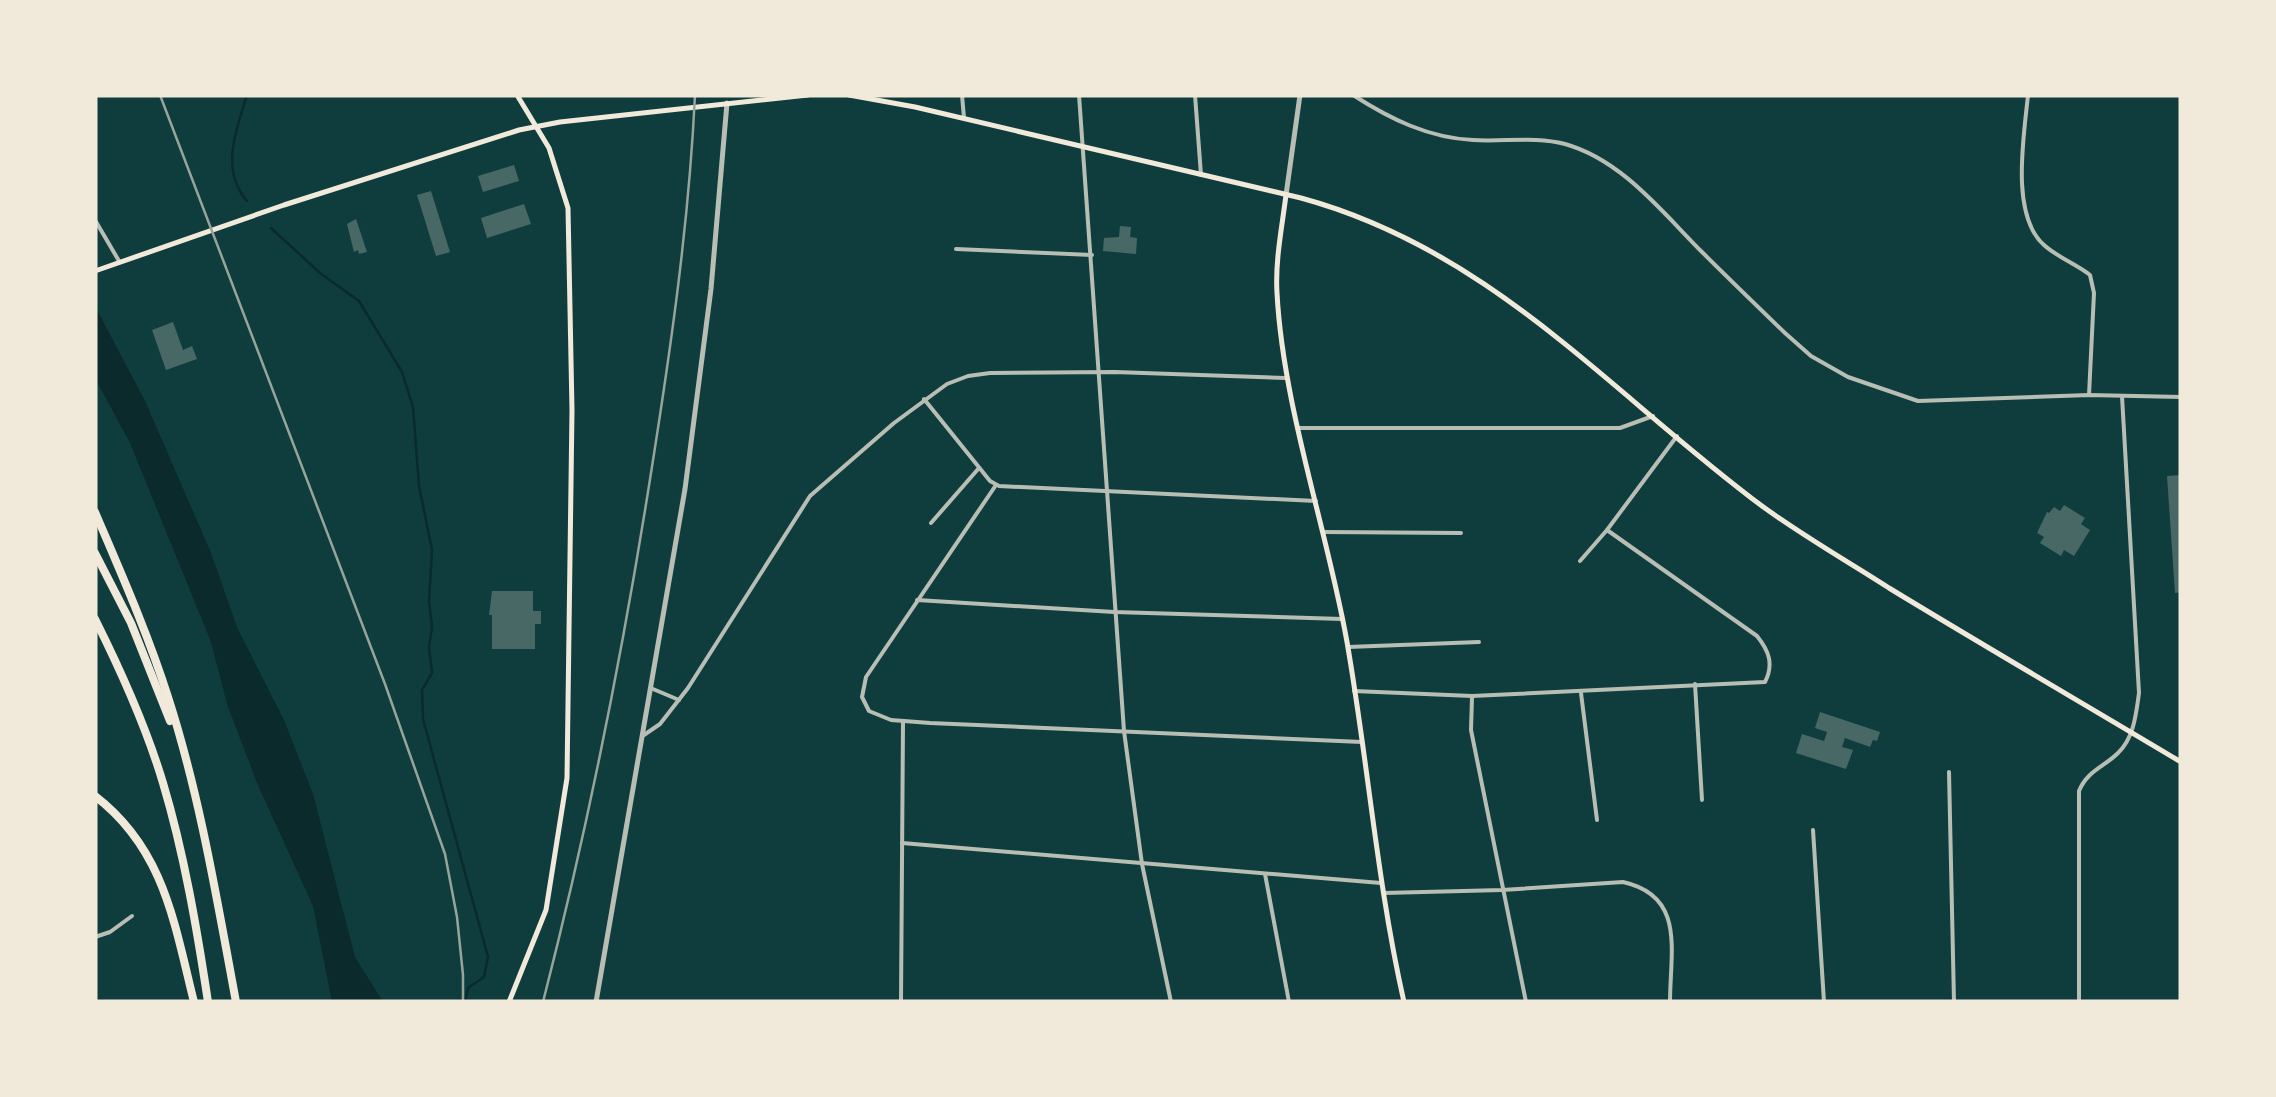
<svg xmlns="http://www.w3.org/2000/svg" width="2276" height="1097" font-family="Jost,sans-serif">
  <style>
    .water { fill: #0a2a2b }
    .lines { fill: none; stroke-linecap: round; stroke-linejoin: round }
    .stream { stroke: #0a2a2b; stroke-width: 2.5 }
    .building { fill: #486865 }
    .minor { stroke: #b8beb3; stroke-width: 4 }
    .tertiary { stroke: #b8beb3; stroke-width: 5 }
    .secondary { stroke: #f1e9da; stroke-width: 5 }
    .motorway { stroke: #f1e9da; stroke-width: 8 }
    .rail { stroke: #97a49c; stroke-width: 2.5 }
  </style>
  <rect width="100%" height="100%" fill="#0f3d3e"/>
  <polygon class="water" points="95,306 146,403 211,553 237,627 284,720 313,794 355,957 383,1002 332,1002 313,906 257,783 227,704 211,642 130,443 95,378"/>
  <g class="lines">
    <g class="stream">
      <path d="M247 201C220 170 236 130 247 95"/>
      <polyline points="271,228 320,273 359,301 402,372 413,407 419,486 432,550 429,601 432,627 429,647 432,673 422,690 423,719 488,957 484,977 468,988 465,1002"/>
    </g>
  </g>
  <g class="building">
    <polygon points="514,165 519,181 483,192 478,176"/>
    <polygon points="431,191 450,252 436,256 417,195"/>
    <polygon points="524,204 531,224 487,238 481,218"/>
    <polygon points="356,219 367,252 359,254 358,250 354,252 347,224"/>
    <polygon points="1120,226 1131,227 1130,237 1137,238 1136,254 1103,251 1104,238 1119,237"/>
    <polygon points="173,322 183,350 192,346 197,359 166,370 152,330"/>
    <polygon points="2181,475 2181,592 2175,593 2167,476"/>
    <polygon points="2064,505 2085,518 2081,524 2090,530 2074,556 2064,550 2061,556 2040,543 2044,537 2037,533 2047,512 2049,513 2054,507 2060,511"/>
    <polygon points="492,591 533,591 533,611 541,611 541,624 535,624 535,649 492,649 492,615 489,615"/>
    <polygon points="1820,712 1880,732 1877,741 1873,740 1870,747 1845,738 1842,747 1853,750 1846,769 1796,753 1802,734 1824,741 1827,732 1815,728"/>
  </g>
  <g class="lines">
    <g class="minor">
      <polyline points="962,95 964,118"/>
      <polyline points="1079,95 1124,731 1142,864 1171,1002"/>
      <polyline points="1195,95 1201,175"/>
      <path d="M1353 95C1390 119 1429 138 1473 140 1504 142 1535 136 1565 144 1622 160 1662 212 1702 252 1729 279 1757 306 1785 333L1811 356 1848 377 1918 401 2089 395 2181 397"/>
      <path d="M2028 95C2024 136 2010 215 2044 245 2057 257 2076 264 2090 275L2094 293 2089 395"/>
      <polyline points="95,220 119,261"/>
      <polyline points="956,249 1092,255"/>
      <polyline points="924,399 990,481 999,486 1316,501"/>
      <polyline points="1300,428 1620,428 1653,416"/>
      <polyline points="996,485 866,677 862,697 869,711 891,720 930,723 1362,742"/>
      <polyline points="931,523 979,468"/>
      <polyline points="1323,532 1461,533"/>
      <polyline points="1580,561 1607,530 1677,436"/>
      <polyline points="917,600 1114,612 1342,619"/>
      <polyline points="1348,647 1479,642"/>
      <polyline points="1695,684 1702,800"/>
      <polyline points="653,689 679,700"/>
      <path d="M1354 691 1472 696 1765 682C1774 664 1769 651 1757 636L1607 530"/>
      <polyline points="1581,693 1597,820"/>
      <polyline points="1472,697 1471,730 1526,1002"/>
      <polyline points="644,735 660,724 688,688 810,496 894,423 947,384 968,376 990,373 1115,372 1285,378"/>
      <polyline points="1949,772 1954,1002"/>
      <polyline points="1813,830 1824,1002"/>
      <polyline points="902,843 1381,883"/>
      <polyline points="1265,874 1289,1002"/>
      <path d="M1384 893 1502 890 1623 882C1686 896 1670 951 1670 1002"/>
      <polyline points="95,937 110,932 132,916"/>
      <polyline points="901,1002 903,722"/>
      <path d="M2079 1002V791C2087 771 2104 767 2118 753 2134 738 2136 714 2139 693L2122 396"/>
    </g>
    <g class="tertiary">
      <polyline points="1286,195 1300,95"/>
      <polyline points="596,1002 685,489 711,289 727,103"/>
    </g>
    <g class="secondary">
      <path d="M849 95 915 107 1301 198C1492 250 1609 392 1762 506 1803 536 1847 561 1889 588 1986 647 2084 704 2181 762"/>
      <path d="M1286 195C1282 227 1275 261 1277 293 1283 407 1327 529 1347 642 1368 762 1377 883 1404 1002"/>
      <polyline points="95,271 284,205 519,130 560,122 808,95"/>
      <polyline points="509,1002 546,910 567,778 572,410 568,208 549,148 517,95"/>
    </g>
    <g class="motorway">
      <path d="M95 512C121 573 148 634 168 697 200 796 217 900 236 1002"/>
      <polyline points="95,553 131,623 170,721"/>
      <path d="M95 619C121 671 146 726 163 783 184 853 197 929 208 1002"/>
      <path d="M95 796C164 849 174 922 194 1002"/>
    </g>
    <g class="rail">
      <polyline points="160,95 385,684 445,854 457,917 463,975 463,1002"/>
      <path d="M543 1002C588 827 623 651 651 473 671 347 689 222 695 95"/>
    </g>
  </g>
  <rect width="2276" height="1097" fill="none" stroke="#f1e9da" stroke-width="195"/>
</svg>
